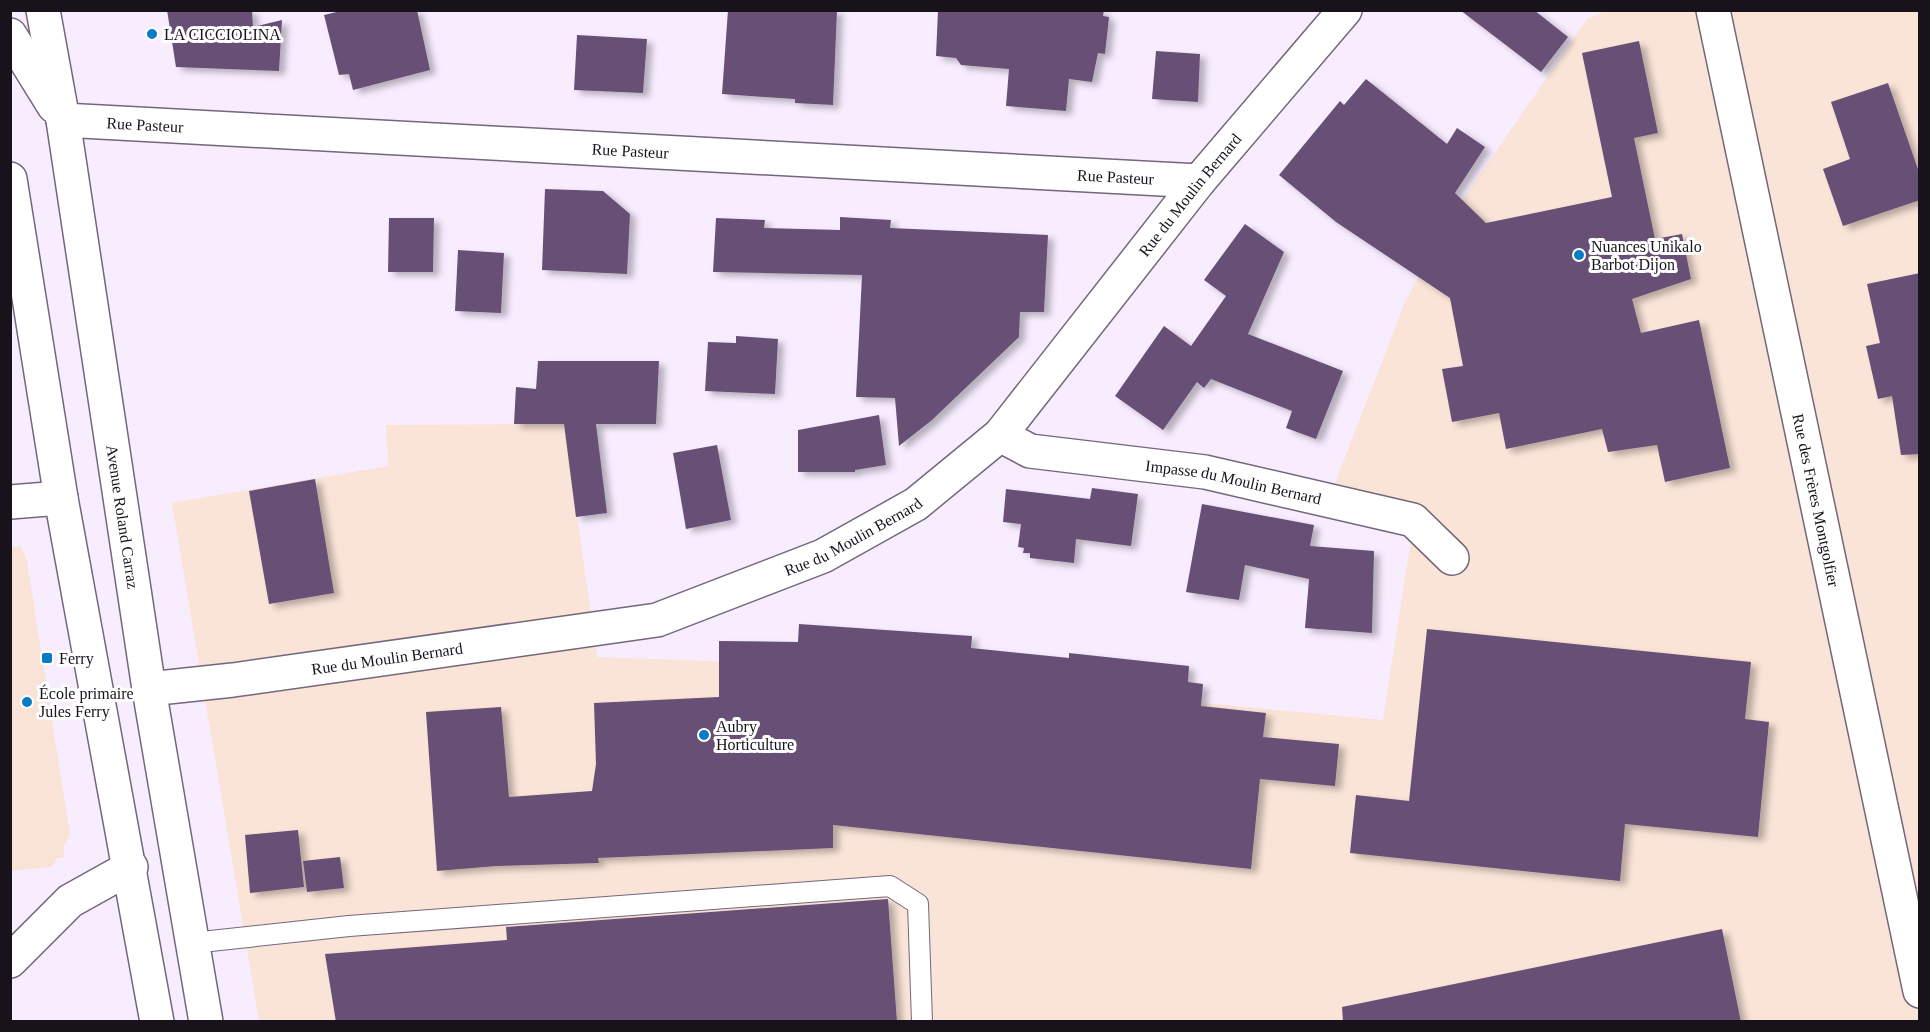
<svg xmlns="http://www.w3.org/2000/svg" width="1930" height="1032" font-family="Georgia,serif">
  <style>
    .commercial { fill: #fae3d7 }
    .education { fill: #f9e3d6 }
    .building { fill: #685075; filter: url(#shadow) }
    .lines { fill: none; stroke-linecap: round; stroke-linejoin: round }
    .lane-casing { stroke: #73677a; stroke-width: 22 }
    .street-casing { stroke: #73677a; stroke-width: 36 }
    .primary-casing { stroke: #73677a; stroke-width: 36 }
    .lane { stroke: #fff; stroke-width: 20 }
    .street { stroke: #fff; stroke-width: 33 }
    .primary { stroke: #fff; stroke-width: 33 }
    .poi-dot { fill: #077bc5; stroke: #fff; stroke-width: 2 }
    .labels { text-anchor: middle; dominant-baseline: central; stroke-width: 6; stroke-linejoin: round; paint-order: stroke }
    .poi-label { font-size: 16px; fill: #18131b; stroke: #fff; text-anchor: start }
    .street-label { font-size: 16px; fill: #18131b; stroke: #fff }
  </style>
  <defs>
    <filter id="shadow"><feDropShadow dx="6" dy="4" stdDeviation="3" flood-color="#0004"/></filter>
  </defs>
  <rect width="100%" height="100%" fill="#f8edff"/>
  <polygon class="commercial" points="1608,10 1919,11 1919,1021 259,1021 172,503 388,466 386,425 564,424 597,657 793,664 1383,720 1413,526 1325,509 1405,302 1453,214 1587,19"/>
  <polygon class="education" points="21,546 27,561 70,835 63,847 65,857 57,858 51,867 11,871 10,547"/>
  <g class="building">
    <polygon points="167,10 252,10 253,27 282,20 279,71 176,67"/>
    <polygon points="345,10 417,10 430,70 353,90 349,74 339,75 324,15"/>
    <polygon points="728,10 837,10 833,105 795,103 795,99 722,94"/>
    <polygon points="938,10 1104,10 1103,16 1109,17 1105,54 1098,53 1092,82 1069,79 1066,111 1006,106 1009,69 961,65 956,58 936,56"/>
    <polygon points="1460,10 1534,10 1568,37 1541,72"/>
    <polygon points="577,35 647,39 643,93 574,90"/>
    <polygon points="1639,41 1658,133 1634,138 1655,239 1682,234 1691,279 1632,299 1641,333 1699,320 1730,468 1665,482 1657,445 1608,452 1602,429 1506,449 1499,413 1452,422 1442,369 1463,366 1450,298 1336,222 1279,175 1340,101 1344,105 1366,79 1447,144 1457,128 1485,147 1455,193 1486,223 1612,197 1582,53"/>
    <polygon points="1156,51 1200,54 1198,102 1152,99"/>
    <polygon points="1888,83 1920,175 1920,200 1843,226 1823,169 1850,159 1831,102"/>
    <polygon points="545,189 603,191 630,214 627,274 542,270"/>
    <polygon points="840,217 891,220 890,228 1048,235 1044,312 1020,312 1019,337 932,420 899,446 895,398 856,397 862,275 713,272 716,218 765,220 764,228 840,230"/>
    <polygon points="389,218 434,218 433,272 388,272"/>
    <polygon points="1245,224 1284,252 1248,334 1343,371 1316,439 1286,428 1292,411 1211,379 1204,388 1197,382 1163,430 1115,396 1164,326 1191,346 1226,296 1204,280"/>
    <polygon points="458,250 504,253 501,313 455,311"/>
    <polygon points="1920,273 1920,454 1901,455 1892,396 1878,399 1866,346 1880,343 1867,284"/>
    <polygon points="736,336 778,339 775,394 705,391 708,342 736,343"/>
    <polygon points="538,361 659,361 656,424 596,424 607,513 576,517 564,424 514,424 516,387 536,389"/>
    <polygon points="879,415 886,465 855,470 855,472 798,472 798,430"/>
    <polygon points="717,445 731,520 686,529 673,453"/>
    <polygon points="315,479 334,593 269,604 249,491"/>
    <polygon points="1092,488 1138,494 1131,546 1076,539 1074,563 1030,558 1030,553 1023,553 1024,548 1018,547 1021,524 1003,522 1006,489 1090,499"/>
    <polygon points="1202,504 1314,525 1310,546 1374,551 1372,633 1305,628 1309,579 1245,565 1239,600 1186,592"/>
    <polygon points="799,624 972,636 971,648 1069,658 1069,653 1189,666 1188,682 1203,684 1201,706 1266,713 1263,737 1339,744 1335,786 1260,779 1251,869 833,825 833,848 598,858 599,863 496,866 437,871 426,712 501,707 509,797 592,791 596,764 594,703 719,697 719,641 798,642"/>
    <polygon points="1427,629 1751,662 1745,719 1769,722 1758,837 1625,824 1620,881 1350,853 1356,795 1409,801"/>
    <polygon points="298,830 304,887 250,893 245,835"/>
    <polygon points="340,857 344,888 307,892 303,861"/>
    <polygon points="888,899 897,1022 336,1022 325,954 507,940 506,927"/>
    <polygon points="1722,929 1741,1022 1343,1022 1342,1007"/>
  </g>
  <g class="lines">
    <g class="lane-casing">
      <polyline id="lane" points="192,943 349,926 890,886 918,904 922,1022"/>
    </g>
    <g class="street-casing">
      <g id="street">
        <path id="s1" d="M1713 10 1920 991"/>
        <path id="s2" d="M63 120 1199 181"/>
        <path id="s3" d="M1000 435 1030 451 1205 472 1413 520 1452 558"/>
        <polyline points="10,502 61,498"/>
        <path id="s4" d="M149 689 233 680 657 620 823 556 916 504 1000 435 1199 181 1345 10"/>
        <polyline points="10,961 70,901 131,867"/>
      </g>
    </g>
    <g class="primary-casing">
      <g id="primary">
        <path id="s5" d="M43 10 63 120 149 689 206 1022"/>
        <polyline points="10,35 54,106"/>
        <polyline points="10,179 61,498 157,1022"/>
      </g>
    </g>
    <use href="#lane" class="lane"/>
    <use href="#street" class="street"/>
    <use href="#primary" class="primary"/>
  </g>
  <g class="poi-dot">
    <circle cx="152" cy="34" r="6"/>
    <circle cx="1579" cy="255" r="6"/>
    <rect x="41" y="652" width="12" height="12" rx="3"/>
    <circle cx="27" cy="702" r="6"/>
    <circle cx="704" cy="735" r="6"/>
  </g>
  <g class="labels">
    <g class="poi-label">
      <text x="164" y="34">LA CICCIOLINA</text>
      <text x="1591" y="246">Nuances Unikalo<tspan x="1591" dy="18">Barbot Dijon</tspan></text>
      <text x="59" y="658">Ferry</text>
      <text x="39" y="693">École primaire<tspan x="39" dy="18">Jules Ferry</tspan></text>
      <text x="716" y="726">Aubry<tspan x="716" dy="18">Horticulture</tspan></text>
    </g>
    <g class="street-label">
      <text stroke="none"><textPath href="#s2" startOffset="82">Rue Pasteur</textPath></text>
      <text stroke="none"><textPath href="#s2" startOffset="568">Rue Pasteur</textPath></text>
      <text stroke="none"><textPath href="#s2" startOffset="1054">Rue Pasteur</textPath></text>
      <text stroke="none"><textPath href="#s4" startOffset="1212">Rue du Moulin Bernard</textPath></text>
      <text stroke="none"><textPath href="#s3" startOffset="240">Impasse du Moulin Bernard</textPath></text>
      <text stroke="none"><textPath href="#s1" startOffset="501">Rue des Frères Montgolfier</textPath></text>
      <text stroke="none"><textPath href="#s5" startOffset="513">Avenue Roland Carraz</textPath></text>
      <text stroke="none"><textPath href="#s4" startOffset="726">Rue du Moulin Bernard</textPath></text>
      <text stroke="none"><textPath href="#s4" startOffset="240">Rue du Moulin Bernard</textPath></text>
    </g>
  </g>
  <rect width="1930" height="1032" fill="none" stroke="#18131b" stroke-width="24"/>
</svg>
